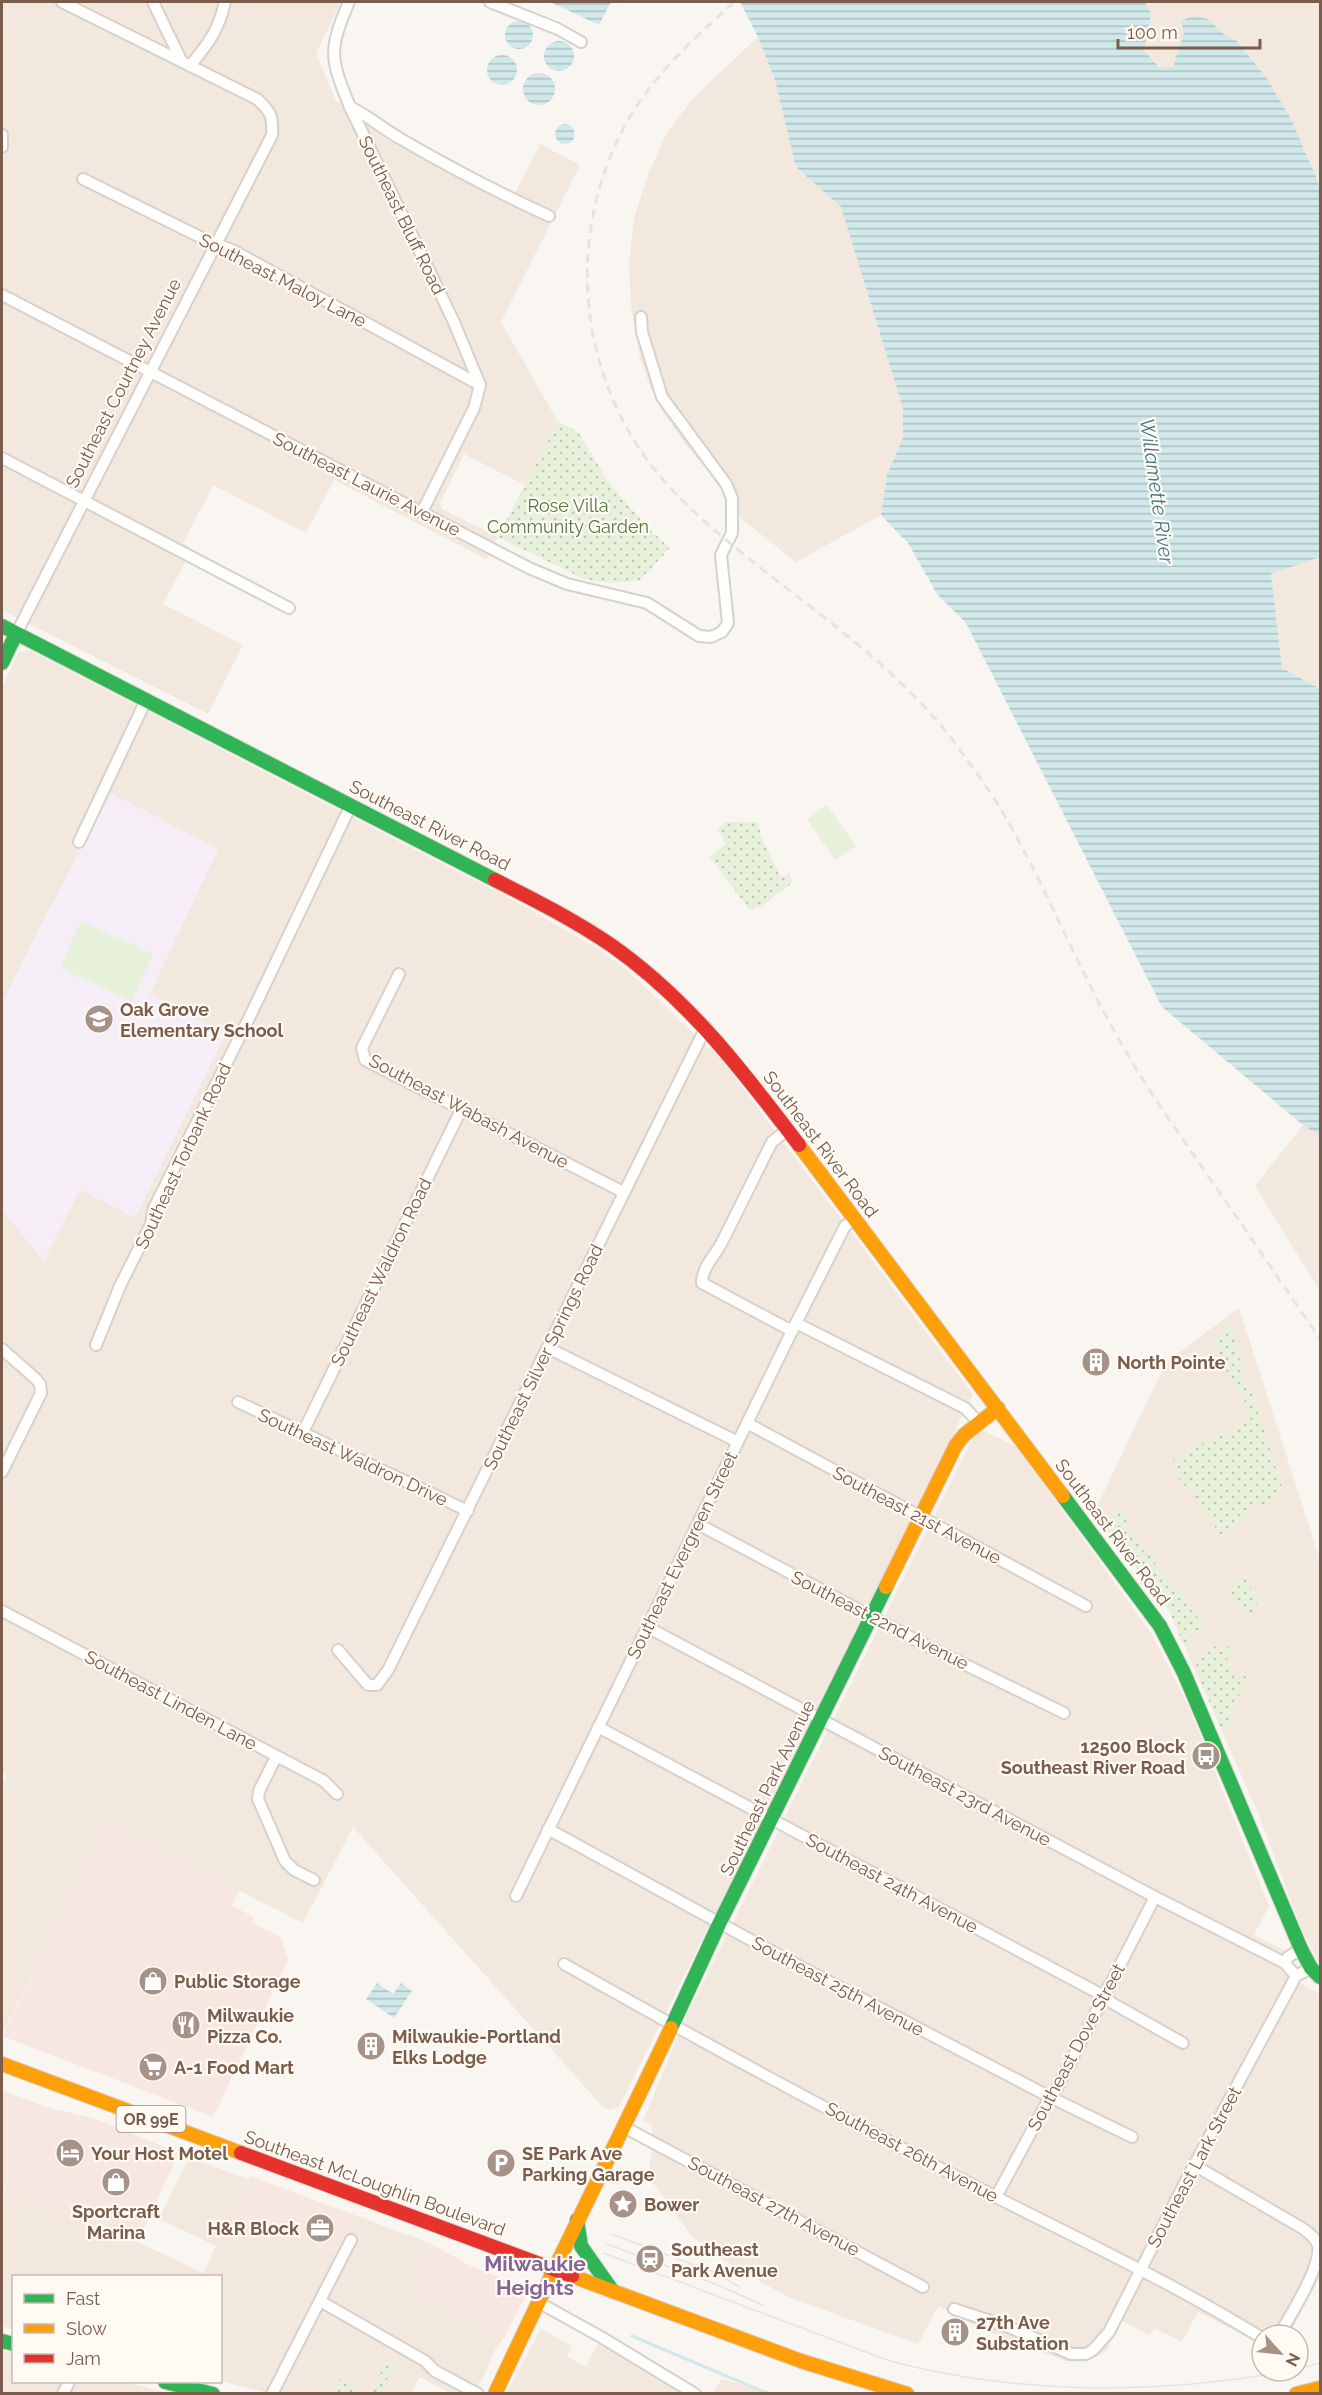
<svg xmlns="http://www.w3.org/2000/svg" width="1322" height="2395" font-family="Raleway,sans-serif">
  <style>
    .residential { fill: #f2e8de }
    .commercial { fill: #f6e8e1 }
    .education { fill: #f6eef6 }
    .green { fill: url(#green-dots) }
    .pitch { fill: #e7f0db }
    .water { fill: url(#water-rules) }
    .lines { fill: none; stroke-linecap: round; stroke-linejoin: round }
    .stream { stroke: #d0e8ea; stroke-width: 3 }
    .street-casing { stroke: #d7d1cb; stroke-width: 14 }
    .fast-casing { stroke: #d9d2cb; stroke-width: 16 }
    .slow-casing { stroke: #d9d2cb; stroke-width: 16 }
    .jam-casing { stroke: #d9d2cb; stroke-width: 16 }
    .street { stroke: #fefefd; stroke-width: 10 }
    .fast { stroke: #30b455; stroke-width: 14 }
    .slow { stroke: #ff9f0a; stroke-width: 14 }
    .jam { stroke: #e5322d; stroke-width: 14 }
    .tram { stroke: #e6e3e7; stroke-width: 1.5 }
    .rail { stroke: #e6e3e7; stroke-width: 3; stroke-dasharray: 9 6; stroke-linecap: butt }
    .labels { text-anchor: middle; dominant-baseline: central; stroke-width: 4.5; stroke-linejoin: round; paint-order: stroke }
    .shield { fill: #fffaf3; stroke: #a28b7f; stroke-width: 1.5 }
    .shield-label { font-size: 16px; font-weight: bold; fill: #7a5c4d }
    .street-label { font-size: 18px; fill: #7a5c4d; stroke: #fffaf3 }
    .park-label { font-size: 18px; fill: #537a41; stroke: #fffaf3 }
    .poi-label { font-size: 18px; font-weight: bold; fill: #7a5c4d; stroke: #fffaf3; text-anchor: start }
    .water-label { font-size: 20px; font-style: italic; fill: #437c86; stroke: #fffaf3 }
    .quarter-label { font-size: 21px; font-weight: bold; fill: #846695; stroke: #fffaf3 }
  </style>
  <defs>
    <pattern id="green-dots" width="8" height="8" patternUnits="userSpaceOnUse" patternTransform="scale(1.5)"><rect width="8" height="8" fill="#e7f0db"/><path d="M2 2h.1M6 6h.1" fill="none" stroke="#c0c6b4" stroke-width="1.8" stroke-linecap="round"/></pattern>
    <pattern id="water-rules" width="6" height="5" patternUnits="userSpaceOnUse" patternTransform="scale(1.5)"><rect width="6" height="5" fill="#d0e8ea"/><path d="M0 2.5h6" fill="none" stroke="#aebfc0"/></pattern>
  </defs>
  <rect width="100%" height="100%" fill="#f9f5f0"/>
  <g class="residential">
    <polygon points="2,2 341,2 316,53 336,101 365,115 512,199 540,144 580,165 501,322 558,422 525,485 464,454 440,503 442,509 498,537 486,559 334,480 306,533 213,485 183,543 192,549 163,604 243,645 208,714 2,610"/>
    <polygon points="1145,2 1320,2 1320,186 1291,119 1266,77 1237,41 1224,34 1208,19 1184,33 1173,67 1160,67 1144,50 1151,14"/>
    <polygon points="758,37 775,80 796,167 841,207 903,408 903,438 887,475 881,515 796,562 726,507 721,486 686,445 664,414 651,389 640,358 631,306 629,262 634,219 648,174 666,135 691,100"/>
    <polygon points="1320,557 1320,689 1282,668 1271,574"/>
    <polygon points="29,650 522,905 600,950 629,972 720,1058 973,1394 619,2107 609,2110 602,2106 353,1827 303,1923 105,1823 2,2034 2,1786 7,1776 2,1773 2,1210 44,1261 149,994 218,849 51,905 2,1004 2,688 19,652"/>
    <polygon points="1303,1125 1320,1136 1320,1291 1255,1186"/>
    <polygon points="1239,1308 1320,1560 1320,1965 1300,1925 1258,1813 1169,1611 1094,1513 1166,1362"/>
    <polygon points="978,1428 1016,1447 1152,1634 1188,1705 1269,1906 1254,1935 1283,1950 1302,1984 1320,1994 1320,2277 1289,2335 1262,2335 1262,2345 1198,2312 1182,2342 1154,2328 1150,2335 1122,2321 1106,2351 1100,2355 1085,2362 1065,2361 979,2328 938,2306 918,2344 788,2297 719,2258 690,2234 651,2180 649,2170 652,2149 652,2126 643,2121 685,2019"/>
    <polygon points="189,2157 248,2179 231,2215 337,2253 357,2216 432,2244 411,2288 505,2336 496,2348 476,2393 450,2393 419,2377 411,2393 272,2394 221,2381 220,2276 14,2276 13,2329 2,2326 2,2197 6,2189 95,2232 138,2242 203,2273 216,2246 159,2219"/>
    <polygon points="541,2329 572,2346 567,2356 586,2367 598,2343 689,2393 506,2394"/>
    <polygon points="2,2351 13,2354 14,2382 124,2382 170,2393 2,2394"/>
    <polygon points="721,2379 775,2393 714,2393"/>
  </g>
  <g class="commercial">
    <polygon points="105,1823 239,1891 232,1906 254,1917 252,1923 281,1937 288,1960 213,2117 2,2036"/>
    <polygon points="2,2090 46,2107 96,2119 179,2153 138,2242 95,2232 6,2189 2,2197"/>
    <polygon points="250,2176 357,2216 337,2253 231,2215"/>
    <polygon points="432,2244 467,2264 523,2286 525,2297 505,2336 411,2288"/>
  </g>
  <polygon class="education" points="109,792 218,849 150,994 226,1034 135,1218 80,1190 44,1261 2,1210 2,1004"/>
  <g class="green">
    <polygon points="558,422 578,432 609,483 648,528 670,548 639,581 610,583 584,579 498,537"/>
    <polygon points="725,822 758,822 761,836 779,874 782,877 789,873 793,882 761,907 749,909 710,857 726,844 717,829"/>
    <polygon points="1230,1324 1237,1344 1243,1380 1253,1396 1283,1491 1263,1506 1259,1501 1244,1511 1248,1518 1220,1535 1210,1519 1208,1520 1188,1484 1184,1486 1171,1467 1175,1464 1173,1460 1202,1442 1203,1444 1223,1431 1226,1436 1251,1420 1242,1406 1246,1403 1222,1363 1225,1361 1212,1341"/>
    <polygon points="1119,1506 1129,1521 1126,1523 1146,1555 1149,1554 1173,1590 1177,1588 1209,1634 1208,1636 1205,1636 1202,1629 1190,1632 1191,1643 1183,1644 1169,1610 1106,1527"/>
    <polygon points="1244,1577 1259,1600 1249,1620 1228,1587"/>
    <polygon points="1237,1641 1226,1661 1237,1681 1241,1673 1247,1678 1230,1714 1235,1721 1223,1734 1195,1668 1202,1655 1215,1646 1220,1652"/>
    <polygon points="387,2360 395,2364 380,2393 371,2393"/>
    <polygon points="339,2379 365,2393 332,2393"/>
  </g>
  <g class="pitch">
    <polygon points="827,805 856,846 835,860 807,819"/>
    <polygon points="81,921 153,954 131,1001 60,968"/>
  </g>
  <g class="water">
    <polygon points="550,2 611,2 599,25"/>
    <polygon points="740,2 1145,2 1151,14 1144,50 1159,67 1173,67 1184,33 1181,21 1192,16 1208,19 1224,34 1237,41 1266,77 1291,119 1320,186 1320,557 1271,574 1282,668 1320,689 1320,1136 1303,1125 1162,1007 966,623 937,594 908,543 881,515 887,475 903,438 903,408 841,207 796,167 775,80 758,37"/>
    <circle cx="519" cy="35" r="14"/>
    <circle cx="559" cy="56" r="15"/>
    <circle cx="502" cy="70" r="15"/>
    <circle cx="539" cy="89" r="16"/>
    <circle cx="565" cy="134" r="10"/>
    <polygon points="377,1983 393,1994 401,1983 412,1991 394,2018 366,1999"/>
  </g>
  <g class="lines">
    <polyline class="stream" points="632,2336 769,2394"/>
    <g class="street-casing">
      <g id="street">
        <polyline points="153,2 182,62"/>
        <path d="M349 2C328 51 330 58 350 107L453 320 480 385"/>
        <polyline points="490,2 558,29 581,42"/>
        <path d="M190 66C209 42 218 32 225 2"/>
        <path d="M350 107C369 116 383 129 401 139 449 167 499 193 549 216"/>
        <polyline points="2,135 2,147"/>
        <polyline points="83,179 204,239 234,251 480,385"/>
        <polyline points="2,295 529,568 567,584 647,603 699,636 711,637 722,632 728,623 721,555 732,533 732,498 726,484 662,397 642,332 641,317"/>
        <polyline points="2,458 289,608"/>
        <polyline points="422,512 474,408 480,385"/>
        <path d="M16 634 272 135C273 116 271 112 257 99L62 2"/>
        <polyline points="79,842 146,700"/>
        <polyline points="399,974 362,1048 365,1060 623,1192"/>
        <path d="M787 1130 772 1142C755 1175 739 1209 722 1242 715 1256 702 1267 702 1283L792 1331"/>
        <polyline points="796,1323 965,1408 979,1423"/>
        <polyline points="96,1345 120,1286 151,1224 154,1208 251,1014 351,805"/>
        <polyline points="548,1348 738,1442"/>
        <polyline points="2,1349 36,1379 40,1384 41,1393 2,1472"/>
        <polyline points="238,1402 468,1511"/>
        <polyline points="747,1423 1086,1606"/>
        <polyline points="302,1434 461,1110"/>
        <polyline points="698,1524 925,1645 1064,1713"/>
        <polyline points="2,1611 324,1781 337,1794"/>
        <polyline points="647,1627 1155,1897 1285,1963"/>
        <polyline points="338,1650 368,1685 377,1685 388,1670 706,1027"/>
        <polyline points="598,1727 1104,1996 1112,2003 1183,2043"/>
        <polyline points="276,1757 259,1791 258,1799 285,1861 294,1870 314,1880"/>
        <polyline points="548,1829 780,1956 1050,2097 1132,2137"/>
        <polyline points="516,1896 792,1331 845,1226 855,1219"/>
        <polyline points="1301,1949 1288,1957 1285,1963 1296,1976 1311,1968"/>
        <path d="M564 1964C707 2045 852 2123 998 2198 1087 2243 1178 2286 1262 2338"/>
        <polyline points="624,2127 923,2287"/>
        <path d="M1194 2165 1302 2228C1308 2232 1315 2237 1318 2245 1322 2266 1290 2316 1279 2335"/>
        <polyline points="996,2197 1050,2097 1057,2088 1155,1897"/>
        <polyline points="320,2301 425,2361 435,2371 478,2394"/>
        <polyline points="538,2302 601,2337 695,2394"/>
        <polyline points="954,2309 1006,2326 1071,2354 1086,2354 1093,2350 1109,2332 1194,2165 1296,1976"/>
        <polyline points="63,2394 69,2382"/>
        <polyline points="272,2394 351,2240"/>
      </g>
    </g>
    <g class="fast-casing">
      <g id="fast">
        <polyline points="2,626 495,880"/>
        <polyline points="2,663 16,634"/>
        <polyline points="1063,1496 1160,1626 1184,1673 1301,1949 1311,1968 1320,1977"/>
        <polyline points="671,2028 720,1922 886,1587"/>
        <polyline points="577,2220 581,2246 612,2290"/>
        <polyline points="2,2341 14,2344"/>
        <polyline points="165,2382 213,2394"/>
      </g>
    </g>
    <g class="slow-casing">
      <g id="slow">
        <polyline points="799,1145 1063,1496"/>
        <polyline points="886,1587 956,1445 964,1435 998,1408"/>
        <polyline points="2,2064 241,2153"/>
        <polyline points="572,2276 801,2361 907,2394"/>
        <path d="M495 2394C552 2271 613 2151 671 2028"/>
        <polyline points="1296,2394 1320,2388"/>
      </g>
    </g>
    <g class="jam-casing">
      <g id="jam">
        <path d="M495 880C535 900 574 920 611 945 688 999 743 1071 799 1145"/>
        <polyline points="241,2153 572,2276"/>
      </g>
    </g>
    <use href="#street" class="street"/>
    <use href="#fast" class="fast"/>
    <use href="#slow" class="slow"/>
    <use href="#jam" class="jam"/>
    <g class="tram">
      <polyline points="611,2234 711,2271 740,2287"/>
      <polyline points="607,2244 715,2284 763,2305"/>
      <path d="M603 2253 890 2361C1018 2395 1158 2395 1288 2371"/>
      <polyline points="1298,2369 1320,2363"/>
    </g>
    <path class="rail" d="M734 2C698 35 661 68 634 110 558 233 576 394 679 497 768 586 885 646 960 750 977 774 996 799 1010 825 1050 897 1081 974 1122 1045 1148 1091 1179 1133 1208 1176 1246 1230 1283 1285 1320 1339"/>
  </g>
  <defs>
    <g id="school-disc" transform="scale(1.5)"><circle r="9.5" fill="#a69286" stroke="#fffaf3"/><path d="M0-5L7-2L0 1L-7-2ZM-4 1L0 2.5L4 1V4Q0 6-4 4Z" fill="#fff"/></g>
    <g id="building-disc" transform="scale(1.5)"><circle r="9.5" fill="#a69286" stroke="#fffaf3"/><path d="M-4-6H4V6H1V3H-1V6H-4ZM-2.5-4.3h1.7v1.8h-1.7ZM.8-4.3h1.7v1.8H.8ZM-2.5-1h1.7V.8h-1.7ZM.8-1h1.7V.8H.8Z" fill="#fff"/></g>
    <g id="bus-disc" transform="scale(1.5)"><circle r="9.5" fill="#a69286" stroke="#fffaf3"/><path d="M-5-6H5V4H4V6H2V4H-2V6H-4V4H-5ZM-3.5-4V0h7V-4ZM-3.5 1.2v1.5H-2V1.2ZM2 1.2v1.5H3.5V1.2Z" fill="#fff"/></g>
    <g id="shop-disc" transform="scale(1.5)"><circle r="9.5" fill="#a69286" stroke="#fffaf3"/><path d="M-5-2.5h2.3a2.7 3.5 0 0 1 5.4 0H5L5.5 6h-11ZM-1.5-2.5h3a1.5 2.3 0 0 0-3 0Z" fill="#fff"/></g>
    <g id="restaurant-disc" transform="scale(1.5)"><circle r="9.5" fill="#a69286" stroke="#fffaf3"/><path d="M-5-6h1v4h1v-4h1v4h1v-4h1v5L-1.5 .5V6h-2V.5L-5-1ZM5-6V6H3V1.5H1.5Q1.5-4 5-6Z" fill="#fff"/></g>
    <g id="supermarket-disc" transform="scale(1.5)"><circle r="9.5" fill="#a69286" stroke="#fffaf3"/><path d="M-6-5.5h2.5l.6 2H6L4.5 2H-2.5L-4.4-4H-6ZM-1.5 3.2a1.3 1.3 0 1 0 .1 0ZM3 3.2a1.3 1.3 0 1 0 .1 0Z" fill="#fff"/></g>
    <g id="hotel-disc" transform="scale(1.5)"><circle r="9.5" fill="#a69286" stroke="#fffaf3"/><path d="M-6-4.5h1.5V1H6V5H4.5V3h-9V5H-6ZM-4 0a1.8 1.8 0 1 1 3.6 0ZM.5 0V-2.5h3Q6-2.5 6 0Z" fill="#fff"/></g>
    <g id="parking-disc" transform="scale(1.5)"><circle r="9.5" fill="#a69286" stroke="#fffaf3"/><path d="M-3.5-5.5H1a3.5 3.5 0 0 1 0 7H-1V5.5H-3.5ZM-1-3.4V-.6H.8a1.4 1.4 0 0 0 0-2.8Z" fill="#fff"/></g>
    <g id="sight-disc" transform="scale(1.5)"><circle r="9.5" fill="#a69286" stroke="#fffaf3"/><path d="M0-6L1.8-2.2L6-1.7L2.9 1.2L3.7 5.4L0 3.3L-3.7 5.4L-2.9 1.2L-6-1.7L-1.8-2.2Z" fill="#fff"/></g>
    <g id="office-disc" transform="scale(1.5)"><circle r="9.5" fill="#a69286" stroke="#fffaf3"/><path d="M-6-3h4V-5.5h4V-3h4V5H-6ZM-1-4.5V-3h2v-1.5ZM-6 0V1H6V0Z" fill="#fff"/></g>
    <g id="station-disc" transform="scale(1.5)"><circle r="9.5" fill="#a69286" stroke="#fffaf3"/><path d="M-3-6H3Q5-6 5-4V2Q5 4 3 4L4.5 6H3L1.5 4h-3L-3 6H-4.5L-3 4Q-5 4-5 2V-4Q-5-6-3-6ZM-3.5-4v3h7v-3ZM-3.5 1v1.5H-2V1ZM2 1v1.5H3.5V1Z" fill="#fff"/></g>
  </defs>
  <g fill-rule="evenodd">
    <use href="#school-disc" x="99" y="1019"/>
    <use href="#building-disc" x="1096" y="1362"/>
    <use href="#bus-disc" x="1206" y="1756"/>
    <use href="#shop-disc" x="153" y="1981"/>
    <use href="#restaurant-disc" x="186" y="2025"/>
    <use href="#building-disc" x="371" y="2046"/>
    <use href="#supermarket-disc" x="153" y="2067"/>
    <use href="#hotel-disc" x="70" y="2153"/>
    <use href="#parking-disc" x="501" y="2163"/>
    <use href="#shop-disc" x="116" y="2182"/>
    <use href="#sight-disc" x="623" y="2204"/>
    <use href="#office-disc" x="320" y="2228"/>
    <use href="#station-disc" x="650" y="2259"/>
    <use href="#building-disc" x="955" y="2332"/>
  </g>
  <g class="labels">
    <rect class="shield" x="116.5" y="2106" width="69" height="26" rx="4.5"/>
    <g class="shield-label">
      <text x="151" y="2119">OR 99E</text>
    </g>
    <g class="street-label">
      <text transform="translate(402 215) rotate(64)">Southeast Bluff Road</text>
      <text transform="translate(283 280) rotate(27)">Southeast Maloy Lane</text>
      <text transform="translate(123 383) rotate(-63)">Southeast Courtney Avenue</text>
      <text transform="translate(367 484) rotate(27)">Southeast Laurie Avenue</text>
      <text transform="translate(430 825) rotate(27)">Southeast River Road</text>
      <text transform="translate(469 1111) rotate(28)">Southeast Wabash Avenue</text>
      <text transform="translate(821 1144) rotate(53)">Southeast River Road</text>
      <text transform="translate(183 1156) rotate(-65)">Southeast Torbank Road</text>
      <text transform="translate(381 1272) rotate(-64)">Southeast Waldron Road</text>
      <text transform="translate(543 1357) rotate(-64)">Southeast Silver Springs Road</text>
      <text transform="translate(353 1457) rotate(25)">Southeast Waldron Drive</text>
      <text transform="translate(917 1515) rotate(28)">Southeast 21st Avenue</text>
      <text transform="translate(1113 1532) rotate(53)">Southeast River Road</text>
      <text transform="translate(682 1555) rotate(-64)">Southeast Evergreen Street</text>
      <text transform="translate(880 1620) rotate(27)">Southeast 22nd Avenue</text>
      <text transform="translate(171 1700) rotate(28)">Southeast Linden Lane</text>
      <text transform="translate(767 1788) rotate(-64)">Southeast Park Avenue</text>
      <text transform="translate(965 1796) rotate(28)">Southeast 23rd Avenue</text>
      <text transform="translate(892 1883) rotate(28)">Southeast 24th Avenue</text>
      <text transform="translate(838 1986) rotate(28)">Southeast 25th Avenue</text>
      <text transform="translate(1076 2047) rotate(-62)">Southeast Dove Street</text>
      <text transform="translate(912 2152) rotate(28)">Southeast 26th Avenue</text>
      <text transform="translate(1194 2167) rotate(-62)">Southeast Lark Street</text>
      <text transform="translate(375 2183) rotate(20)">Southeast McLoughlin Boulevard</text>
      <text transform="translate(774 2206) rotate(28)">Southeast 27th Avenue</text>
    </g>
    <g class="park-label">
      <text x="568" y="505">Rose Villa<tspan x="568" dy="21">Community Garden</tspan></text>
    </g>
    <g class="poi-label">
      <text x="120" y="1009">Oak Grove<tspan x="120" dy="21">Elementary School</tspan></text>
      <text x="1117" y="1362">North Pointe</text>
      <text x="1185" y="1746" text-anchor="end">12500 Block<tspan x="1185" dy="21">Southeast River Road</tspan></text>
      <text x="174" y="1981">Public Storage</text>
      <text x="207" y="2015">Milwaukie<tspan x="207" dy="21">Pizza Co.</tspan></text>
      <text x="392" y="2036">Milwaukie-Portland<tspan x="392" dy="21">Elks Lodge</tspan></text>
      <text x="174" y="2067">A-1 Food Mart</text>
      <text x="91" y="2153">Your Host Motel</text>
      <text x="522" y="2153">SE Park Ave<tspan x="522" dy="21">Parking Garage</tspan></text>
      <text x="644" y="2204">Bower</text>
      <text x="116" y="2211" text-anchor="middle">Sportcraft<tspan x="116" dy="21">Marina</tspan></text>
      <text x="299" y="2228" text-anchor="end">H&amp;R Block</text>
      <text x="671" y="2249">Southeast<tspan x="671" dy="21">Park Avenue</tspan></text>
      <text x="976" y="2322">27th Ave<tspan x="976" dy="21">Substation</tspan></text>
    </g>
    <g class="water-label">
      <text transform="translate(1157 491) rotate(82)">Willamette River</text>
    </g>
    <g class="quarter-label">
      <text x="535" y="2263">Milwaukie<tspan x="535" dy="24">Heights</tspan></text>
    </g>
  </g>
  <rect width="1322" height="2395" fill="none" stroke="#7a5c4d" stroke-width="6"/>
  <rect x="12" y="2275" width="210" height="108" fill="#fffaf3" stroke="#cabbb1" stroke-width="1.5"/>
  <rect x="24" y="2294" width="30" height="9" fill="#30b455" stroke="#cabbb1" stroke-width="1.5"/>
  <text x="66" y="2305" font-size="18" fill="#7a5c4d">Fast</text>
  <rect x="24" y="2324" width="30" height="9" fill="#ff9f0a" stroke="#cabbb1" stroke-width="1.5"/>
  <text x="66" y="2335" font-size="18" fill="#7a5c4d">Slow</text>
  <rect x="24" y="2354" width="30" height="9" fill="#e5322d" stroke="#cabbb1" stroke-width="1.5"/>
  <text x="66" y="2365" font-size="18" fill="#7a5c4d">Jam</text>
  <g transform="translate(1280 2353) rotate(117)"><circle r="28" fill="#fffaf3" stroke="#cabbb1" stroke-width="1.5"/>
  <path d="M0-4.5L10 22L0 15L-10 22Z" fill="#a69286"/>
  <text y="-9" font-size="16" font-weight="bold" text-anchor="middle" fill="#7a5c4d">N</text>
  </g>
  <path d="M1118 39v9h142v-9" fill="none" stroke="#7a5c4d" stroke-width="3"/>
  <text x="1127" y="39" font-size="18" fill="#7a5c4d" stroke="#fffaf3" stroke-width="4.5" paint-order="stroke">100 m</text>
</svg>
